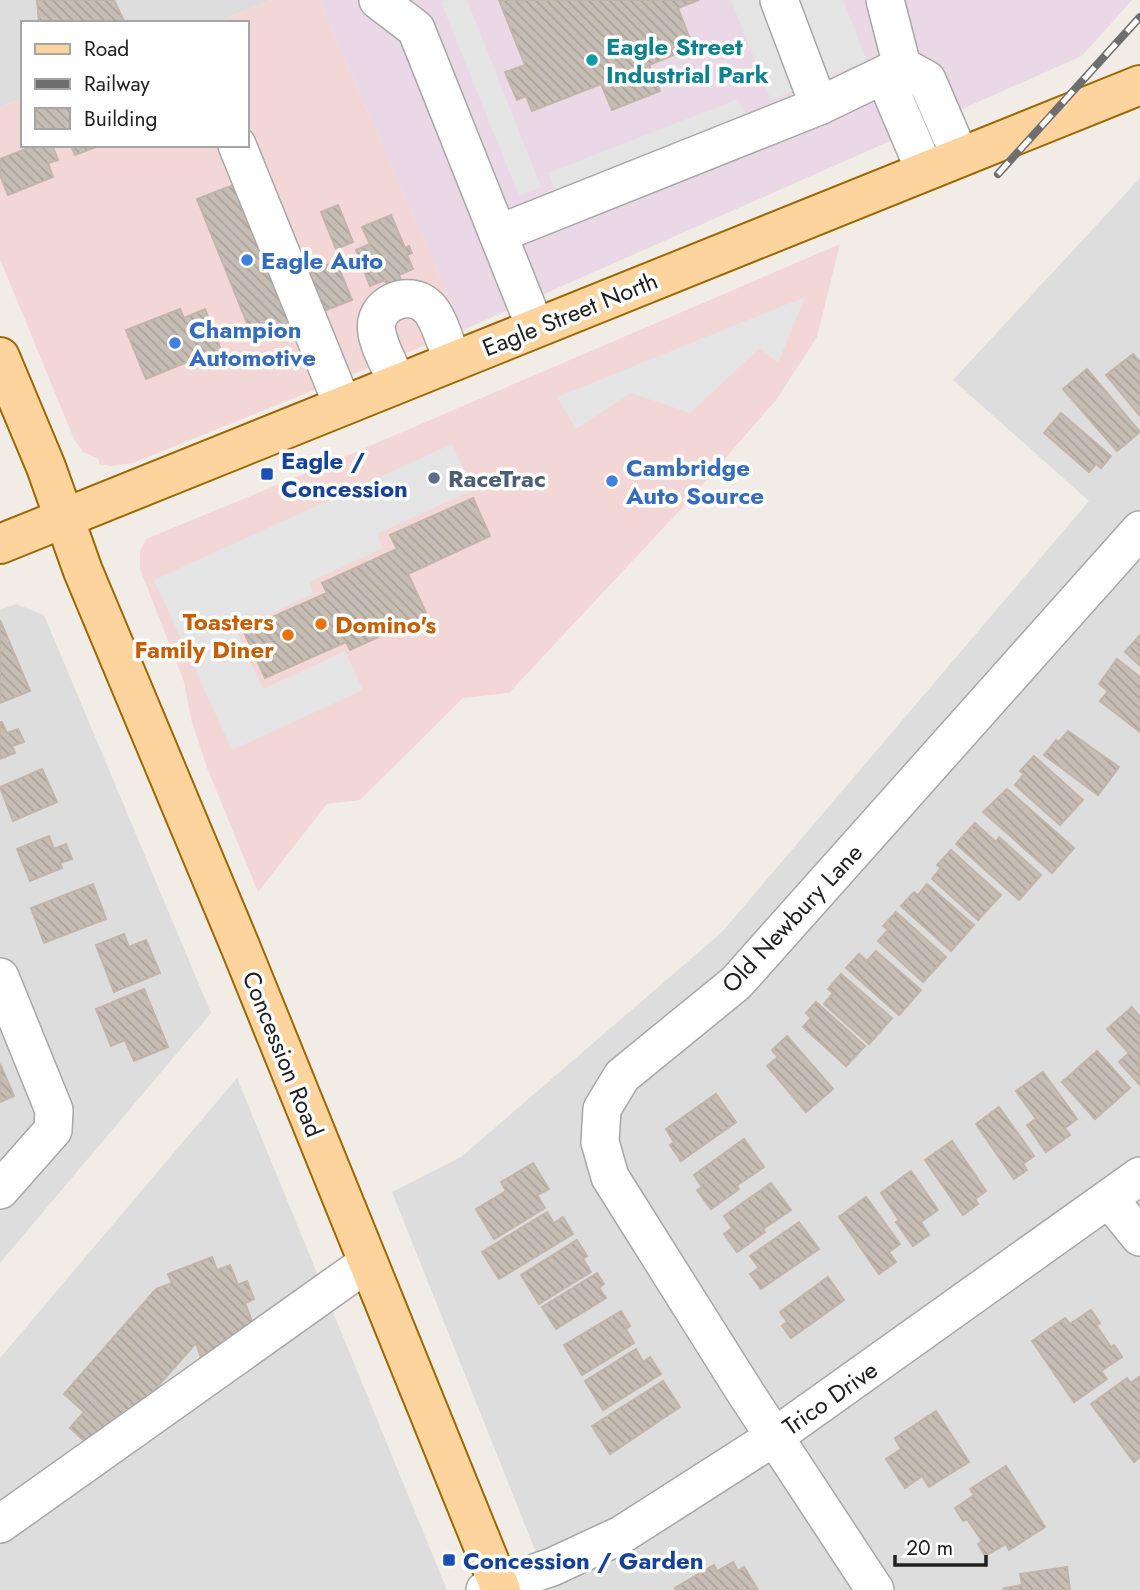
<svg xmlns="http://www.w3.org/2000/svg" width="1140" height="1590" font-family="Jost,sans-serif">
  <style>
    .residential { fill: #dedddd }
    .commercial { fill: #f2d7d6 }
    .industrial { fill: #ead8e7 }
    .parking { fill: #e4e4e4 }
    .building { fill: url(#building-back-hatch); stroke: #c3b4a8; stroke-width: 2 }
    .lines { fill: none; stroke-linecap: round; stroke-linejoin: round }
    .minor-casing { stroke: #a7a7a7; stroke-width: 40 }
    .major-casing { stroke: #9c6800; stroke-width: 42 }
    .minor { stroke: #fff; stroke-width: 37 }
    .major { stroke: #fed49e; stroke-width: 38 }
    .rail-casing { stroke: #6e6e6e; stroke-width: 8 }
    .rail { stroke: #fff; stroke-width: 5; stroke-dasharray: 16; stroke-linecap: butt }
    .culture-dot { fill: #0f9aa8; stroke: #fff; stroke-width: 2.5 }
    .shop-dot { fill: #3f7fe0; stroke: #fff; stroke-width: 2.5 }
    .transit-dot { fill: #1a4fb4; stroke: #fff; stroke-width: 2.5 }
    .service-dot { fill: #5c6f8a; stroke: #fff; stroke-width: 2.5 }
    .food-dot { fill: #e8710a; stroke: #fff; stroke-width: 2.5 }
    .labels { text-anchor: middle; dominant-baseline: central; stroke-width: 7; stroke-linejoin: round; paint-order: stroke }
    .culture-label { font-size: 24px; font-weight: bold; fill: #0d838f; stroke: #fff; text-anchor: start }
    .shop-label { font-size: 24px; font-weight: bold; fill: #366cbe; stroke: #fff; text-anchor: start }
    .street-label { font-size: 24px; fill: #202020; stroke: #fff }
    .transit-label { font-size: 24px; font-weight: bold; fill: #164399; stroke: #fff; text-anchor: start }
    .service-label { font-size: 24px; font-weight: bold; fill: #4e5e75; stroke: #fff; text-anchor: start }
    .food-label { font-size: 24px; font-weight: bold; fill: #c56008; stroke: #fff; text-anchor: end }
  </style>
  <defs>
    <pattern id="building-back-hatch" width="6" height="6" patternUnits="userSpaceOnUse" patternTransform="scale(1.75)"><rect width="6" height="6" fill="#c6bdb5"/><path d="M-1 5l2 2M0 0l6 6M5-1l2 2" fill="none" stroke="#aaa29b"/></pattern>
  </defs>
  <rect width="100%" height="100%" fill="#f1ede6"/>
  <g class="residential">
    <polygon points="0,0 272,0 214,23 23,23 23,98 0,107"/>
    <polygon points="1140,178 1140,1590 551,1590 392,1192 461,1157 722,932 1089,501 953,380"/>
    <polygon points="16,604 44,615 211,1013 0,1263 0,610"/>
    <polygon points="237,1078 447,1590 0,1590 0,1358"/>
  </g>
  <g class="commercial">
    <polygon points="272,0 319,0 463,330 133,463 111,466 99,464 99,459 83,452 74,439 0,259 0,107 23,98 23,145 247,145 247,23 214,23"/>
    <polygon points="840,244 817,337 776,400 681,509 509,693 463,698 360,800 327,804 258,892 207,768 191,719 184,682 140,569 140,551 146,539 323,466"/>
  </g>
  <polygon class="industrial" points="319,0 1132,0 1082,56 463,330"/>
  <g class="parking">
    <polygon points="445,0 467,0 541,187 519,196 441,2"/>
    <polygon points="731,0 843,0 867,61 771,100"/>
    <polygon points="738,99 748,119 556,194 548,173"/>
    <polygon points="805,297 778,363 760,348 690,413 631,393 576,429 557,397"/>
    <polygon points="452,444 473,490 377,534 383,548 309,582 313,594 236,630 263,689 345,651 363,690 232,750 154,580"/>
  </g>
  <g class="building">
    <polygon points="37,0 114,0 125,23 39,23"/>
    <polygon points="499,0 699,0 678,8 693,47 649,65 660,91 612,110 601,84 532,111 526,96 517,100 505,72 525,65"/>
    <polygon points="36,145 52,145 58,160 48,163 53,177 8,195 0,175 0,159"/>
    <polygon points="71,145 101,145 75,155"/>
    <polygon points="241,182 297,321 253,338 197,199"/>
    <polygon points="338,205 353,242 336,249 321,212"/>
    <polygon points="391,215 405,248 409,246 412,253 407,255 413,269 399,275 402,283 388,289 385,280 370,286 356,250 370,244 362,227"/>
    <polygon points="336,261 352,300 319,313 304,275"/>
    <polygon points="180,309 184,318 205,309 223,355 202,363 199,357 146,379 126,330"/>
    <polygon points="1133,354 1140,362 1140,416 1106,375"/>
    <polygon points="1087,369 1140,432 1117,451 1063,389"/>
    <polygon points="1061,413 1111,456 1101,468 1096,464 1089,472 1044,433"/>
    <polygon points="473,498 490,536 408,574 427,615 350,650 346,642 265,678 243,630 327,593 322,583 397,549 390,535"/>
    <polygon points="0,620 30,691 0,703"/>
    <polygon points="1140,635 1140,666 1125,652"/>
    <polygon points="1117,659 1140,677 1140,732 1100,701 1108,691 1099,684"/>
    <polygon points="0,722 2,722 7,733 18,729 24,742 12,746 15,753 0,759"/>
    <polygon points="1068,731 1119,767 1098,795 1044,755 1056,740 1059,742"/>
    <polygon points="1034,756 1083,800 1060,825 1015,785 1024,774 1020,771"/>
    <polygon points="42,769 57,802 13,821 0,787"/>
    <polygon points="1007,789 1074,848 1052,873 983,812"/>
    <polygon points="975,823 996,842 999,837 1041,875 1019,900 956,844"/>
    <polygon points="49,836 54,849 66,844 72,859 60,863 62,868 30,881 17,849"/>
    <polygon points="951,850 1001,895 978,920 932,879 941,868 937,865"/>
    <polygon points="93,884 106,919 44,943 31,908"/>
    <polygon points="927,884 974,925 951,951 901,906 914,892 918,895"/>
    <polygon points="896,912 946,957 923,982 878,941 888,930 883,926"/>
    <polygon points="124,934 129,947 146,940 160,973 114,992 96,945"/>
    <polygon points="876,951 921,990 899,1015 846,968 859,954 867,961"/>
    <polygon points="841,974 892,1018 869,1044 824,1004 833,993 828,989"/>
    <polygon points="144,989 168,1047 134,1061 125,1040 111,1046 96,1009"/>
    <polygon points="816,1002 865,1046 846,1066 803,1027 811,1018 806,1013"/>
    <polygon points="1132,1007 1140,1017 1139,1084 1119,1062 1129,1053 1107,1029"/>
    <polygon points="787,1036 833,1089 806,1112 767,1066 778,1057 772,1050"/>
    <polygon points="1097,1051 1130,1088 1095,1119 1062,1082"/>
    <polygon points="0,1064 14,1096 0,1102"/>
    <polygon points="1043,1072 1077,1119 1065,1128 1070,1135 1046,1152 1027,1125 1036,1119 1016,1091"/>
    <polygon points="716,1094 736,1122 681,1161 670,1145 674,1142 666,1129"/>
    <polygon points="999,1107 1034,1156 1023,1164 1027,1170 1014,1179 976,1124"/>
    <polygon points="744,1139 764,1167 736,1186 739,1189 711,1209 697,1190 702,1187 694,1175"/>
    <polygon points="952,1141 986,1191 975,1199 978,1204 963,1215 925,1160"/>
    <polygon points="533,1163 549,1189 537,1195 545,1208 494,1239 476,1209 506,1191 501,1182"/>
    <polygon points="911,1171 938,1210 921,1222 929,1235 913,1246 896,1222 899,1220 881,1193"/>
    <polygon points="771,1183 791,1210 763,1229 765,1232 737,1252 724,1234 732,1228 724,1216"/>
    <polygon points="866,1197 900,1244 889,1252 896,1262 879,1274 839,1217"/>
    <polygon points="547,1212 554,1223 563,1217 573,1234 499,1279 482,1252"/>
    <polygon points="799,1222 819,1249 761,1289 750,1274 759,1268 750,1256"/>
    <polygon points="577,1240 587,1256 583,1259 591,1272 539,1304 521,1275"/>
    <polygon points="212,1257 217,1270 230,1265 238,1285 247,1281 254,1299 245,1303 253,1324 239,1329 244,1341 201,1358 196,1343 113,1437 89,1445 70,1428 84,1412 64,1394 156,1289 172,1283 168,1274"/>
    <polygon points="597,1273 604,1284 599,1288 606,1298 556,1329 542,1307"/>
    <polygon points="828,1277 844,1300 791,1338 782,1326 787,1322 780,1312"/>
    <polygon points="1091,1310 1100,1323 1096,1325 1111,1347 1114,1345 1122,1357 1101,1371 1107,1379 1074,1402 1032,1341 1065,1318 1070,1324"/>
    <polygon points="621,1311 630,1326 626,1329 634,1343 582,1375 564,1345"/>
    <polygon points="636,1349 643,1362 650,1357 661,1374 603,1410 585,1381"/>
    <polygon points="1140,1376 1140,1457 1134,1462 1091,1404 1127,1378 1131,1383"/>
    <polygon points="663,1381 680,1407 610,1454 592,1426"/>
    <polygon points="936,1411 969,1462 929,1487 922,1476 905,1488 886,1459 901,1449 895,1438"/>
    <polygon points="1006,1466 1045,1527 1009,1550 1006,1544 985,1556 978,1544 982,1541 967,1519 963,1521 955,1508 974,1495 970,1489"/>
    <polygon points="733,1562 738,1571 744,1567 758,1590 676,1590 675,1588 714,1565 717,1571"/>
    <polygon points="1067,1567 1070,1590 1004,1590 1004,1588 1022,1585 1020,1574"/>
  </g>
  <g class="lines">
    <g class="minor-casing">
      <g id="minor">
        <polyline points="378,0 416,29 535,327"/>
        <polyline points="885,0 902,66 893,96 925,171"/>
        <polyline points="902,66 927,80 960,157"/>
        <polyline points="819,106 902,66"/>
        <polyline points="237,145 343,406"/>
        <polyline points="498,234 819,106 779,0"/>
        <path d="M398 384C391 368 380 350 377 333 371 304 409 288 428 307 439 317 447 348 453 362"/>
        <polyline points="0,977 54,1110 53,1130 0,1190"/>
        <polyline points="1109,1199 1140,1237"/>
        <polyline points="0,1524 367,1263"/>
        <polyline points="485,1590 552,1567 621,1535 774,1437 1140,1176"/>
        <polyline points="875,1590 745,1392 610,1177 600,1142 602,1109 622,1076 736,983 1140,530"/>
      </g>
    </g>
    <g class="major-casing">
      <g id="major">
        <polyline points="0,357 46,467 83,571 240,946 501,1590"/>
        <polyline points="0,544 1140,85"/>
      </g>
    </g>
    <use href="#minor" class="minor"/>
    <use href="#major" class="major"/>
    <g class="rail-casing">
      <polyline id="rail" points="998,174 1140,17"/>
    </g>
    <use href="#rail" class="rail"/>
  </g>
  <circle class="culture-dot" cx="592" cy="60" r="7"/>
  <g class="shop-dot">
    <circle cx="247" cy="260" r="7"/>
    <circle cx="175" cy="343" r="7"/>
    <circle cx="612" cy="481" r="7"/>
  </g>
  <g class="transit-dot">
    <rect x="260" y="467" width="14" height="14" rx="3.5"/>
    <rect x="442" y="1553" width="14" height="14" rx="3.5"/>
  </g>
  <circle class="service-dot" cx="434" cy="478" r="7"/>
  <g class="food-dot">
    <circle cx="321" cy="624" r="7"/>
    <circle cx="288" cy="635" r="7"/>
  </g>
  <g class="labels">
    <g class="culture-label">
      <text x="606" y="46">Eagle Street<tspan x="606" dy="28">Industrial Park</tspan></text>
    </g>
    <g class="shop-label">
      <text x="261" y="260">Eagle Auto</text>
      <text x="189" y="329">Champion<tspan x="189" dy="28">Automotive</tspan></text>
      <text x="626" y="467">Cambridge<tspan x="626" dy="28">Auto Source</tspan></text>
    </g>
    <g class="street-label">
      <text transform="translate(570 314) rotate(-22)">Eagle Street North</text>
      <text transform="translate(792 918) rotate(-47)">Old Newbury Lane</text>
      <text transform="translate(283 1054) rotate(68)">Concession Road</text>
      <text transform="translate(830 1398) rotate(-35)">Trico Drive</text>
    </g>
    <g class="transit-label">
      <text x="281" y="460">Eagle /<tspan x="281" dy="28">Concession</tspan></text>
      <text x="463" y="1560">Concession / Garden</text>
    </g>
    <g class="service-label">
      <text x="448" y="478">RaceTrac</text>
    </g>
    <g class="food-label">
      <text x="274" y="621">Toasters<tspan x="274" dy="28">Family Diner</tspan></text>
      <text x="335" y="624" text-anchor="start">Domino's</text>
    </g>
  </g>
  <rect x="21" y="21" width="228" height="126" fill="#ffffff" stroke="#a6a6a6" stroke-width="2"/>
  <rect x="35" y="44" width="35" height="10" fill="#fed49e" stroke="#a6a6a6" stroke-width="2"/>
  <text x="84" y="56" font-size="21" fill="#202020">Road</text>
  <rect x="35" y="79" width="35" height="10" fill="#6e6e6e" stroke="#a6a6a6" stroke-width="2"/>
  <text x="84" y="91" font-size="21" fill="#202020">Railway</text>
  <rect x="35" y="108" width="35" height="21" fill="url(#building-back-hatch)" stroke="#a6a6a6" stroke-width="2"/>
  <text x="84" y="126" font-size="21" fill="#202020">Building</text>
  <path d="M895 1555v10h91v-10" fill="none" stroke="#202020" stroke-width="3.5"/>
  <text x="906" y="1555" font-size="21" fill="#202020" stroke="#ffffff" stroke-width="5" paint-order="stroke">20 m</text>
</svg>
